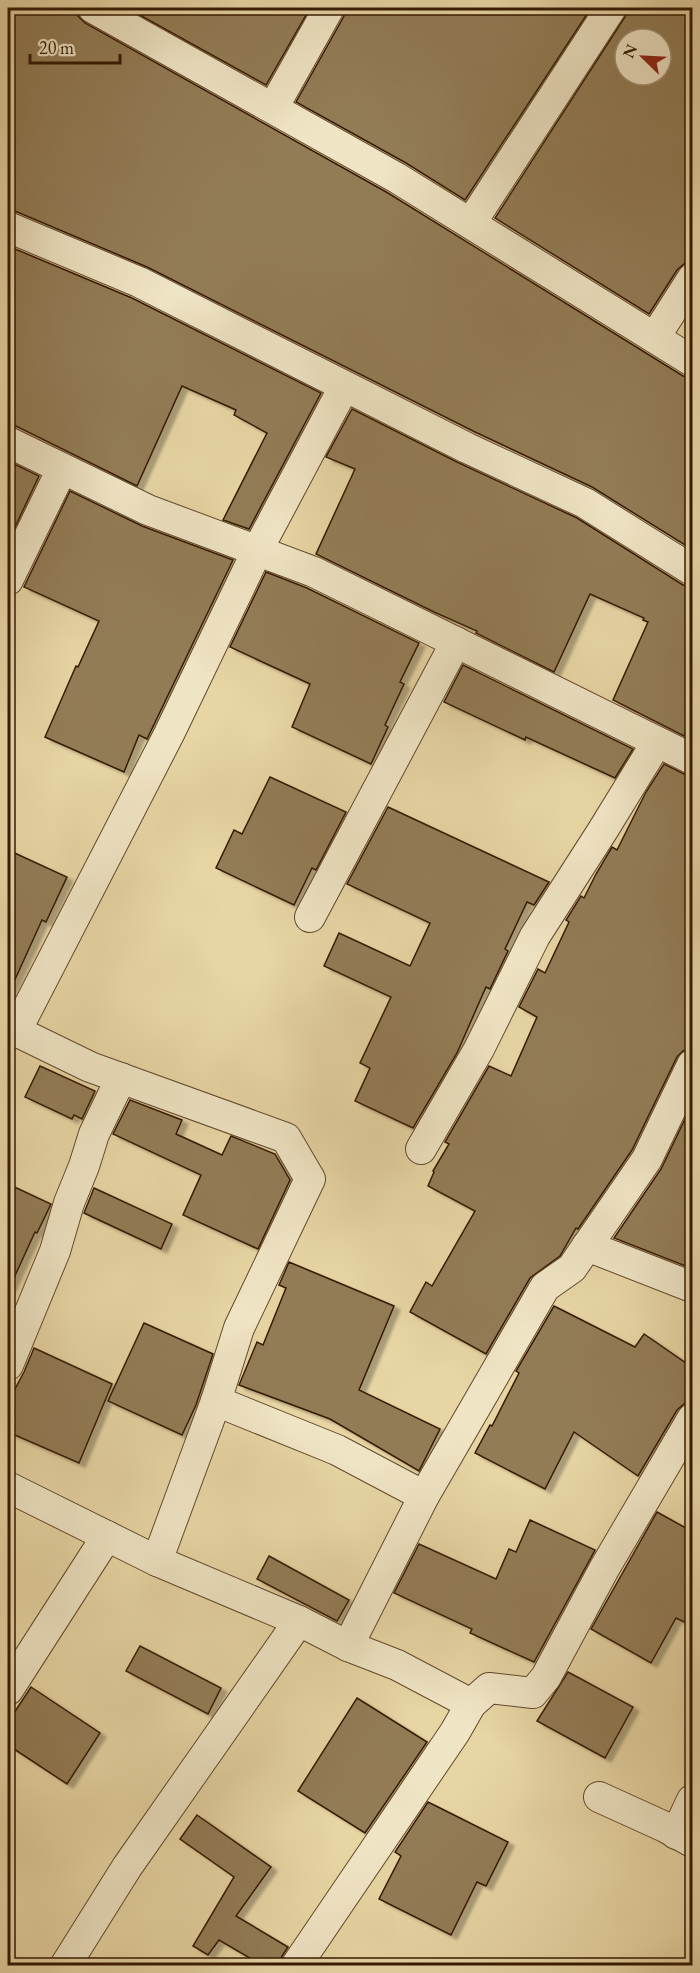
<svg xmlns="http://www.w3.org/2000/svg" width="700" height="1973" font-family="'EB Garamond',serif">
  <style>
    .building { fill: #927b57; stroke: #361a04; stroke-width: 1.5; fill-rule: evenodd; filter: url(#shadow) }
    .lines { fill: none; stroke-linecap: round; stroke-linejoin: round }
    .minor-casing { stroke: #62492c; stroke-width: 32 }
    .minor { stroke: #efe4c4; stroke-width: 30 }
  </style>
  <defs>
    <filter id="shadow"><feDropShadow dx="6" dy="4" stdDeviation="1.5" flood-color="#0004"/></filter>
  </defs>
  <rect width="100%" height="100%" fill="#e7d5a4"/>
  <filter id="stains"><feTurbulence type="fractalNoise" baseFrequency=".00333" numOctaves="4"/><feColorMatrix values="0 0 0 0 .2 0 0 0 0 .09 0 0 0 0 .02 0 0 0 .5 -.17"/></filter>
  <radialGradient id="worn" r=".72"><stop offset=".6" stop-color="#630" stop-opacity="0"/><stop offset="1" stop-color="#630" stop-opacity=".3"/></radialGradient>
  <g class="building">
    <polygon points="8,8 76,8 78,16 85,23 388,193 683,376 693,378 693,550 592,487 475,432 147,267 15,211 8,210"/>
    <polygon points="127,8 310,8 266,85"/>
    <polygon points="346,8 591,8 465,200 406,163 296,102 344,16"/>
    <path d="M628 8H693V262L684 264 677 270 649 314 495 218 625 17ZM625 39H661V75H625Z"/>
    <polygon points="8,246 132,298 321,393 249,529 223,520 267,433 234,415 236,410 182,386 137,486 16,426 8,425"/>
    <polygon points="352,409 459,463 577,518 683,585 693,587 693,718 684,736 613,700 648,622 643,620 644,618 590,594 554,672 476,633 477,631 434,612 316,554 355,469 326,457"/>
    <polygon points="8,461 39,476 8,542"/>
    <polygon points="70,491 142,526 233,560 147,739 139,735 124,772 45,737 76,666 78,667 99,621 24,587"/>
    <polygon points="266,572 307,588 419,643 400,682 404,684 385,725 388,727 371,764 292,727 310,684 230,647"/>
    <polygon points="463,665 633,749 615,778 526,737 525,740 444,702"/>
    <polygon points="664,764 684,774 693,776 693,1048 683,1051 677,1057 632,1150 578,1229 576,1228 560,1256 530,1278 486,1354 410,1312 426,1282 432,1286 475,1211 428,1186 434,1172 433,1171 449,1144 445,1142 489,1066 511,1076 537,1017 519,1007 538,969 545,973 569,922 566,920 581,896 584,898 596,874 612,847 617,850 646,792"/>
    <polygon points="270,777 346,812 316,870 312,868 294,905 216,868 234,830 242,834"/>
    <polygon points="388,807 549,882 534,905 527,902 505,949 508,951 490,989 486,987 457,1053 413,1128 355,1101 370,1068 360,1063 391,997 324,966 339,933 410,966 430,923 347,884"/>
    <polygon points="8,850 67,877 46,922 42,920 8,995"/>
    <polygon points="40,1066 95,1091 82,1119 74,1115 72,1119 25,1097"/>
    <polygon points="130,1100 182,1120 176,1134 222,1155 231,1136 275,1154 290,1180 258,1249 183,1215 201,1175 113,1134"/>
    <polygon points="685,1119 693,1122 693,1269 614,1238 661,1169"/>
    <polygon points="8,1184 51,1204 37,1233 35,1232 8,1291"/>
    <polygon points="94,1188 172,1224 161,1249 84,1213"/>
    <polygon points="289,1262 394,1306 359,1390 440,1429 419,1471 330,1419 239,1385 257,1342 263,1345 286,1288 279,1285"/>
    <polygon points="554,1306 635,1347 644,1334 693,1368 693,1402 684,1404 677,1410 638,1476 574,1432 545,1489 475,1453 490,1425 492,1426 519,1373 516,1371"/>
    <polygon points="144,1323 213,1354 196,1405 182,1435 108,1401"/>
    <polygon points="34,1348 112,1384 79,1463 8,1432 8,1402 24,1372"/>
    <polygon points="657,1512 693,1532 693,1626 676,1618 651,1663 591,1629"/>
    <polygon points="530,1520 595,1550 534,1662 470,1633 472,1629 394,1593 419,1544 496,1579 509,1549 516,1552"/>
    <polygon points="269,1556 349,1600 337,1621 257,1579"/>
    <polygon points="140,1646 221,1688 208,1714 126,1671"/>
    <polygon points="568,1672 633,1707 605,1758 537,1721"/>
    <polygon points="31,1687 100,1733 67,1784 8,1745 8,1722"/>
    <polygon points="357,1698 427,1742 365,1833 298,1791"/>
    <polygon points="428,1802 508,1842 486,1886 477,1882 451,1935 379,1899 401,1856 395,1852"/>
    <polygon points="197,1815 271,1867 236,1916 288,1947 282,1956 279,1965 262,1965 219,1940 208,1955 193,1946 234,1877 180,1839"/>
  </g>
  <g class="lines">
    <g class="minor-casing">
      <g id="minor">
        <polyline points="93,8 397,178 692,361"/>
        <polyline points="273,108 329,8"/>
        <polyline points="471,223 611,8"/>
        <polyline points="8,227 139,282 467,448 585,503 692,570"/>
        <polyline points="655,337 692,279"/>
        <polyline points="344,387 257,551 169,734 16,1031 90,1067 286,1138 310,1179 239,1328 216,1401 157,1561 299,1621 348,1646 397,1665 471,1704"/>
        <polyline points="8,442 148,510 314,572 692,759"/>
        <polyline points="8,580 62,469"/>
        <polyline points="310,917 456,642"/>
        <polyline points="421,1149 479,1049 535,936 603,830 657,742"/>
        <polyline points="587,1246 692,1287"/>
        <polyline points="8,1365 55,1251 69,1203 84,1166 94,1134 121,1078"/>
        <polyline points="216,1401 337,1450 424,1496"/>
        <polyline points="8,1487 157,1561"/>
        <polyline points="348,1646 424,1496 545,1287 572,1268 647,1159 692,1065"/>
        <polyline points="8,1690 107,1536"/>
        <polyline points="599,1797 665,1827 692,1842"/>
        <polyline points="676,1834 692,1800"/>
        <polyline points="65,1966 127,1867 299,1621"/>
        <polyline points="296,1966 455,1732 471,1704 489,1688 533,1693 546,1677 604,1569 692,1419"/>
      </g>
    </g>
    <use href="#minor" class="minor"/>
  </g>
  <rect width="700" height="1973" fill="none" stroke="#e7d5a4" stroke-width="30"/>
  <rect x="9" y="9" width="682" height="1955" fill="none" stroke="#361a04" stroke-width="3"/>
  <rect x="15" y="15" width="670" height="1943" fill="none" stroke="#361a04" stroke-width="1.5"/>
  <g transform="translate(643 57) rotate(294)"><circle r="28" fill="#efe4c4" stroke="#a59377" stroke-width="1.5"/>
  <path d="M0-4.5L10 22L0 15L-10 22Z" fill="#8f2418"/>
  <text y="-9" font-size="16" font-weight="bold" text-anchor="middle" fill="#361a04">N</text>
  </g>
  <path d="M30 54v9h90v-9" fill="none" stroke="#361a04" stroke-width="3"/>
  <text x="39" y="54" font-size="18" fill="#361a04" stroke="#efe4c4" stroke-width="4.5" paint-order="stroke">20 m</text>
  <rect width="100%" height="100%" filter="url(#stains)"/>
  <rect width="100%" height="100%" fill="url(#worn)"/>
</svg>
